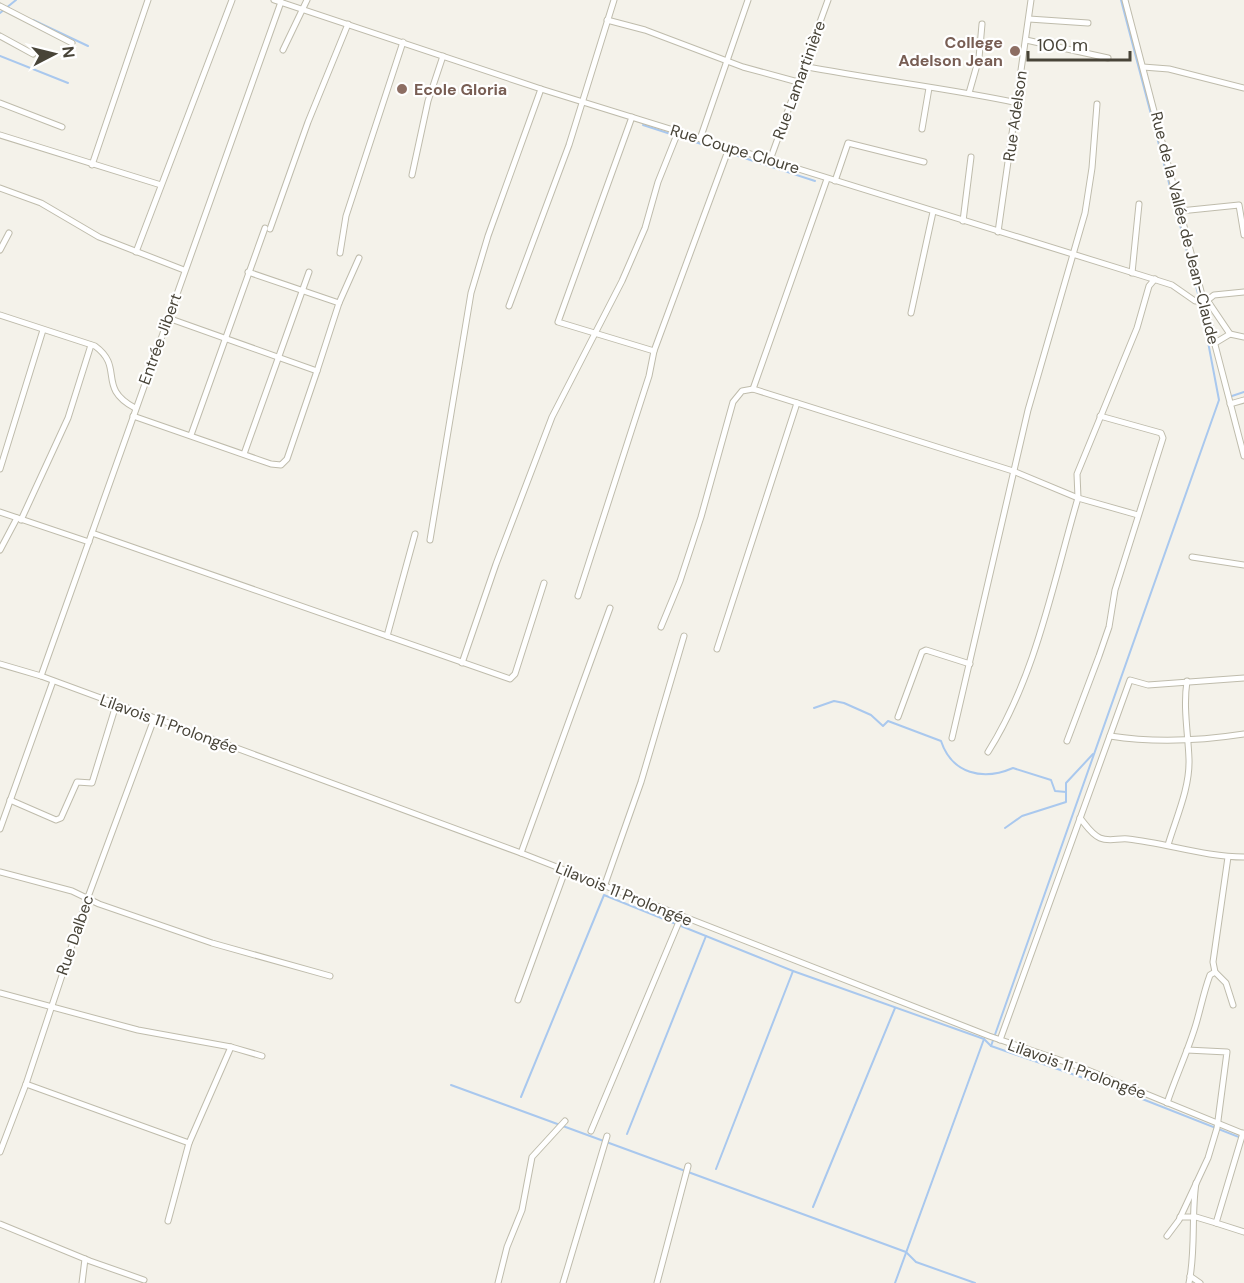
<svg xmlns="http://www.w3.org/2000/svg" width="1244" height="1283" font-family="'DM Sans',sans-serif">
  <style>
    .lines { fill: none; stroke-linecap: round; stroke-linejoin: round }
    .stream { stroke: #a9c8ee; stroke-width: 2 }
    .street-casing { stroke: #bfbcac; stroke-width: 7 }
    .street { stroke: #fff; stroke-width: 5 }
    .education-dot { fill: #8d6e63; stroke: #fff; stroke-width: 2 }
    .labels { text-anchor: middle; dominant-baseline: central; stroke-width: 4.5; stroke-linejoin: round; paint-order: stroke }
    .education-label { font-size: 16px; font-weight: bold; fill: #785e54; stroke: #fff; text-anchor: end }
    .street-label { font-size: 16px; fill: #484438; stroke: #fff }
  </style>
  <rect width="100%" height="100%" fill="#f4f2ea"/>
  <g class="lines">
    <g class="stream">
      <polyline points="0,13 16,0"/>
      <polyline points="33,20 88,46"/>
      <polyline points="0,56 68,83"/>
      <polyline points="643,125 815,181"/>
      <polyline points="1232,396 1244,392"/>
      <path d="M814 708 834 701 844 703 871 715 883 726 888 721 941 741C952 774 983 781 1013 768L1051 780 1055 791 1066 792"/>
      <polyline points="1005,828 1022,816 1066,802 1066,783 1093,754"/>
      <polyline points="991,1046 1219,400 1201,305 1121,0"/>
      <polyline points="451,1085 906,1252 916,1262 975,1283"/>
      <polyline points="521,1097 604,895 793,971 984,1039 991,1046 1127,1093 1244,1139"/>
      <polyline points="627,1134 706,936"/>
      <polyline points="716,1169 793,971"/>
      <polyline points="813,1207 895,1008"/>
      <polyline points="895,1283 984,1039"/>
    </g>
    <g class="street-casing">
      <g id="street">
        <polyline points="274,0 541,89 1153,279 1172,285 1195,301 1203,299"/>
        <polyline points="1125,0 1244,456"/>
        <polyline points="0,6 72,43"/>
        <polyline points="1029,19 1088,23"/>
        <polyline points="607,20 645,30 743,67 798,82"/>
        <polyline points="0,36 33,54"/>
        <polyline points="1026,40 1108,58"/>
        <polyline points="283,50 307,0"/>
        <path d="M803 66C875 80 947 88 1018 103"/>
        <polyline points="1143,67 1169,69 1244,88"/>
        <polyline points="969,93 979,58 982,24"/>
        <polyline points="0,103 62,127"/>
        <polyline points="632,117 558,322 654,351"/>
        <polyline points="922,129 929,88"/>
        <polyline points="0,135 161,185"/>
        <polyline points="700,139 748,0"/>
        <polyline points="770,160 828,0"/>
        <polyline points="92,165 148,0"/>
        <polyline points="412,175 428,101 443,56"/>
        <polyline points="835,181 848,143 924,162"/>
        <polyline points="0,188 41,203 99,237 184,270"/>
        <polyline points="1180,211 1239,205 1244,235"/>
        <polyline points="963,221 971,157"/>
        <polyline points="270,229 308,122 348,24"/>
        <polyline points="998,232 1031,0"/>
        <polyline points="0,250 9,233"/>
        <polyline points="136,252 232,0"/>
        <polyline points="340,253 346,216 403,42"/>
        <polyline points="248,272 339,303 317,371"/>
        <polyline points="1132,273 1139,204"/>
        <polyline points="1207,300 1230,334"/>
        <polyline points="339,303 359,258"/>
        <polyline points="1204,303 1214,295 1244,292"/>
        <polyline points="509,306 569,145 614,0"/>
        <polyline points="911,313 933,212"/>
        <path d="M0 315 95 346C125 368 96 387 135 408"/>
        <polyline points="1215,343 1230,334 1244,337"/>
        <polyline points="753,389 827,179"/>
        <polyline points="1230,404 1244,400"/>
        <polyline points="133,416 271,464 281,465 287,459 317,371 168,318"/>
        <polyline points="191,435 265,228"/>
        <polyline points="244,454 309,272"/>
        <polyline points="0,469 43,330"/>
        <polyline points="0,512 89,542"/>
        <polyline points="21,520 68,418 91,345"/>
        <polyline points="92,533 510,679 515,674 544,583"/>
        <polyline points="430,540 471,293 488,236 541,89"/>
        <polyline points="0,550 17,518"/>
        <polyline points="1192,557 1244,565"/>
        <polyline points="578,596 649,376 654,351 729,148"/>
        <polyline points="661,627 680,581 701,517 733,402 742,391 753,389 1013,471 1078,498 1138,515"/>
        <polyline points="387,636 415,534"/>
        <polyline points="717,649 797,403"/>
        <polyline points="462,663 496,564 552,417 622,281 645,228 658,182 678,132"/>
        <polyline points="0,664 41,676 521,853 989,1036 1080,1067 1244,1134"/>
        <polyline points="41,676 281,2"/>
        <polyline points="898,717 922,652 926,650 970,664"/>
        <path d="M1110 736C1155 743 1199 741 1244 734"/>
        <polyline points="952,738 1028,410 1085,213 1092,168 1097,104"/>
        <polyline points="1067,741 1099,656 1109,627 1115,590 1163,438 1161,433 1100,416"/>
        <path d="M988 752C1036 676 1053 583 1078 498L1077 474 1137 328 1149 286 1155 279"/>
        <polyline points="10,800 56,820 61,818 77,782 92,783 116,705"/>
        <path d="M1080 818C1086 825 1091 834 1100 838 1109 842 1118 838 1128 839 1166 843 1205 857 1244 857"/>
        <polyline points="0,829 53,681"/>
        <path d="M1168 845C1176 818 1190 788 1189 759 1188 732 1183 708 1187 681"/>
        <polyline points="521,853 610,608"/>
        <polyline points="1228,857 1213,962 1215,972 1226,983 1233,1005"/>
        <polyline points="0,872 72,891 99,904 212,943 330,976"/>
        <polyline points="604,887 641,782 684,636"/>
        <polyline points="0,993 138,1030 231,1047 262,1056"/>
        <polyline points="518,1000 565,871"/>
        <polyline points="1000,1040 1130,680 1148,685 1244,678"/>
        <polyline points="26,1084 189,1143"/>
        <path d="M1167 1103C1176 1076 1188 1051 1196 1024 1201 1007 1204 991 1210 975L1215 972"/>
        <polyline points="591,1131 681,917"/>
        <polyline points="0,1152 26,1084 88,897 154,719"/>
        <polyline points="1180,1217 1196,1217 1216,1223 1243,1133"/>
        <polyline points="168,1221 189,1143 231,1047"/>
        <polyline points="1216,1223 1244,1232"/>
        <polyline points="0,1224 90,1261 144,1280"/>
        <polyline points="1167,1236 1179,1220 1208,1158 1217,1128 1227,1052 1187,1050"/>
        <polyline points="1190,1276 1200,1283"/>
        <polyline points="82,1283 85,1259"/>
        <polyline points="498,1283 507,1247 522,1210 532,1157 565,1121"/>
        <polyline points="563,1283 607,1136"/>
        <polyline points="657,1283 688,1166"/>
        <path d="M1189 1283C1196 1250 1191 1216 1196 1183"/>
      </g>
    </g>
    <use href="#street" class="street"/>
  </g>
  <g class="education-dot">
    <circle cx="1015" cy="51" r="6"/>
    <circle cx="402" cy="89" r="6"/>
  </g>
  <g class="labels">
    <g class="education-label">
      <text x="1003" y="42">College<tspan x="1003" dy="18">Adelson Jean</tspan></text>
      <text x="414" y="89" text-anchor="start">Ecole Gloria</text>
    </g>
    <g class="street-label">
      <text transform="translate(799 80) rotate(-70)">Rue Lamartinière</text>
      <text transform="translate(1015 116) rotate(-82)">Rue Adelson</text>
      <text transform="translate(735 149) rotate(17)">Rue Coupe Cloure</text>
      <text transform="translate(1185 228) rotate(76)">Rue de la Vallée de Jean-Claude</text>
      <text transform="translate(160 339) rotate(-70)">Entrée Jibert</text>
      <text transform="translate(169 724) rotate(20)">Lilavois 11 Prolongée</text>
      <text transform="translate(624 894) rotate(22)">Lilavois 11 Prolongée</text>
      <text transform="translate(75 935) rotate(-71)">Rue Dalbec</text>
      <text transform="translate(1077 1069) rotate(20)">Lilavois 11 Prolongée</text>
    </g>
  </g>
  <g transform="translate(54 54) rotate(83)" stroke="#ffffff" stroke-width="4.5" paint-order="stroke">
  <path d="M0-4.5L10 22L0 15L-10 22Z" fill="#484438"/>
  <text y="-9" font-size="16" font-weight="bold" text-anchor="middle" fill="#484438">N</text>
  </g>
  <path d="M1028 51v9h102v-9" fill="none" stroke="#484438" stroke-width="3"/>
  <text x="1037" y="51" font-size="18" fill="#484438" stroke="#ffffff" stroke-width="4.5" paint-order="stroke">100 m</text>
</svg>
